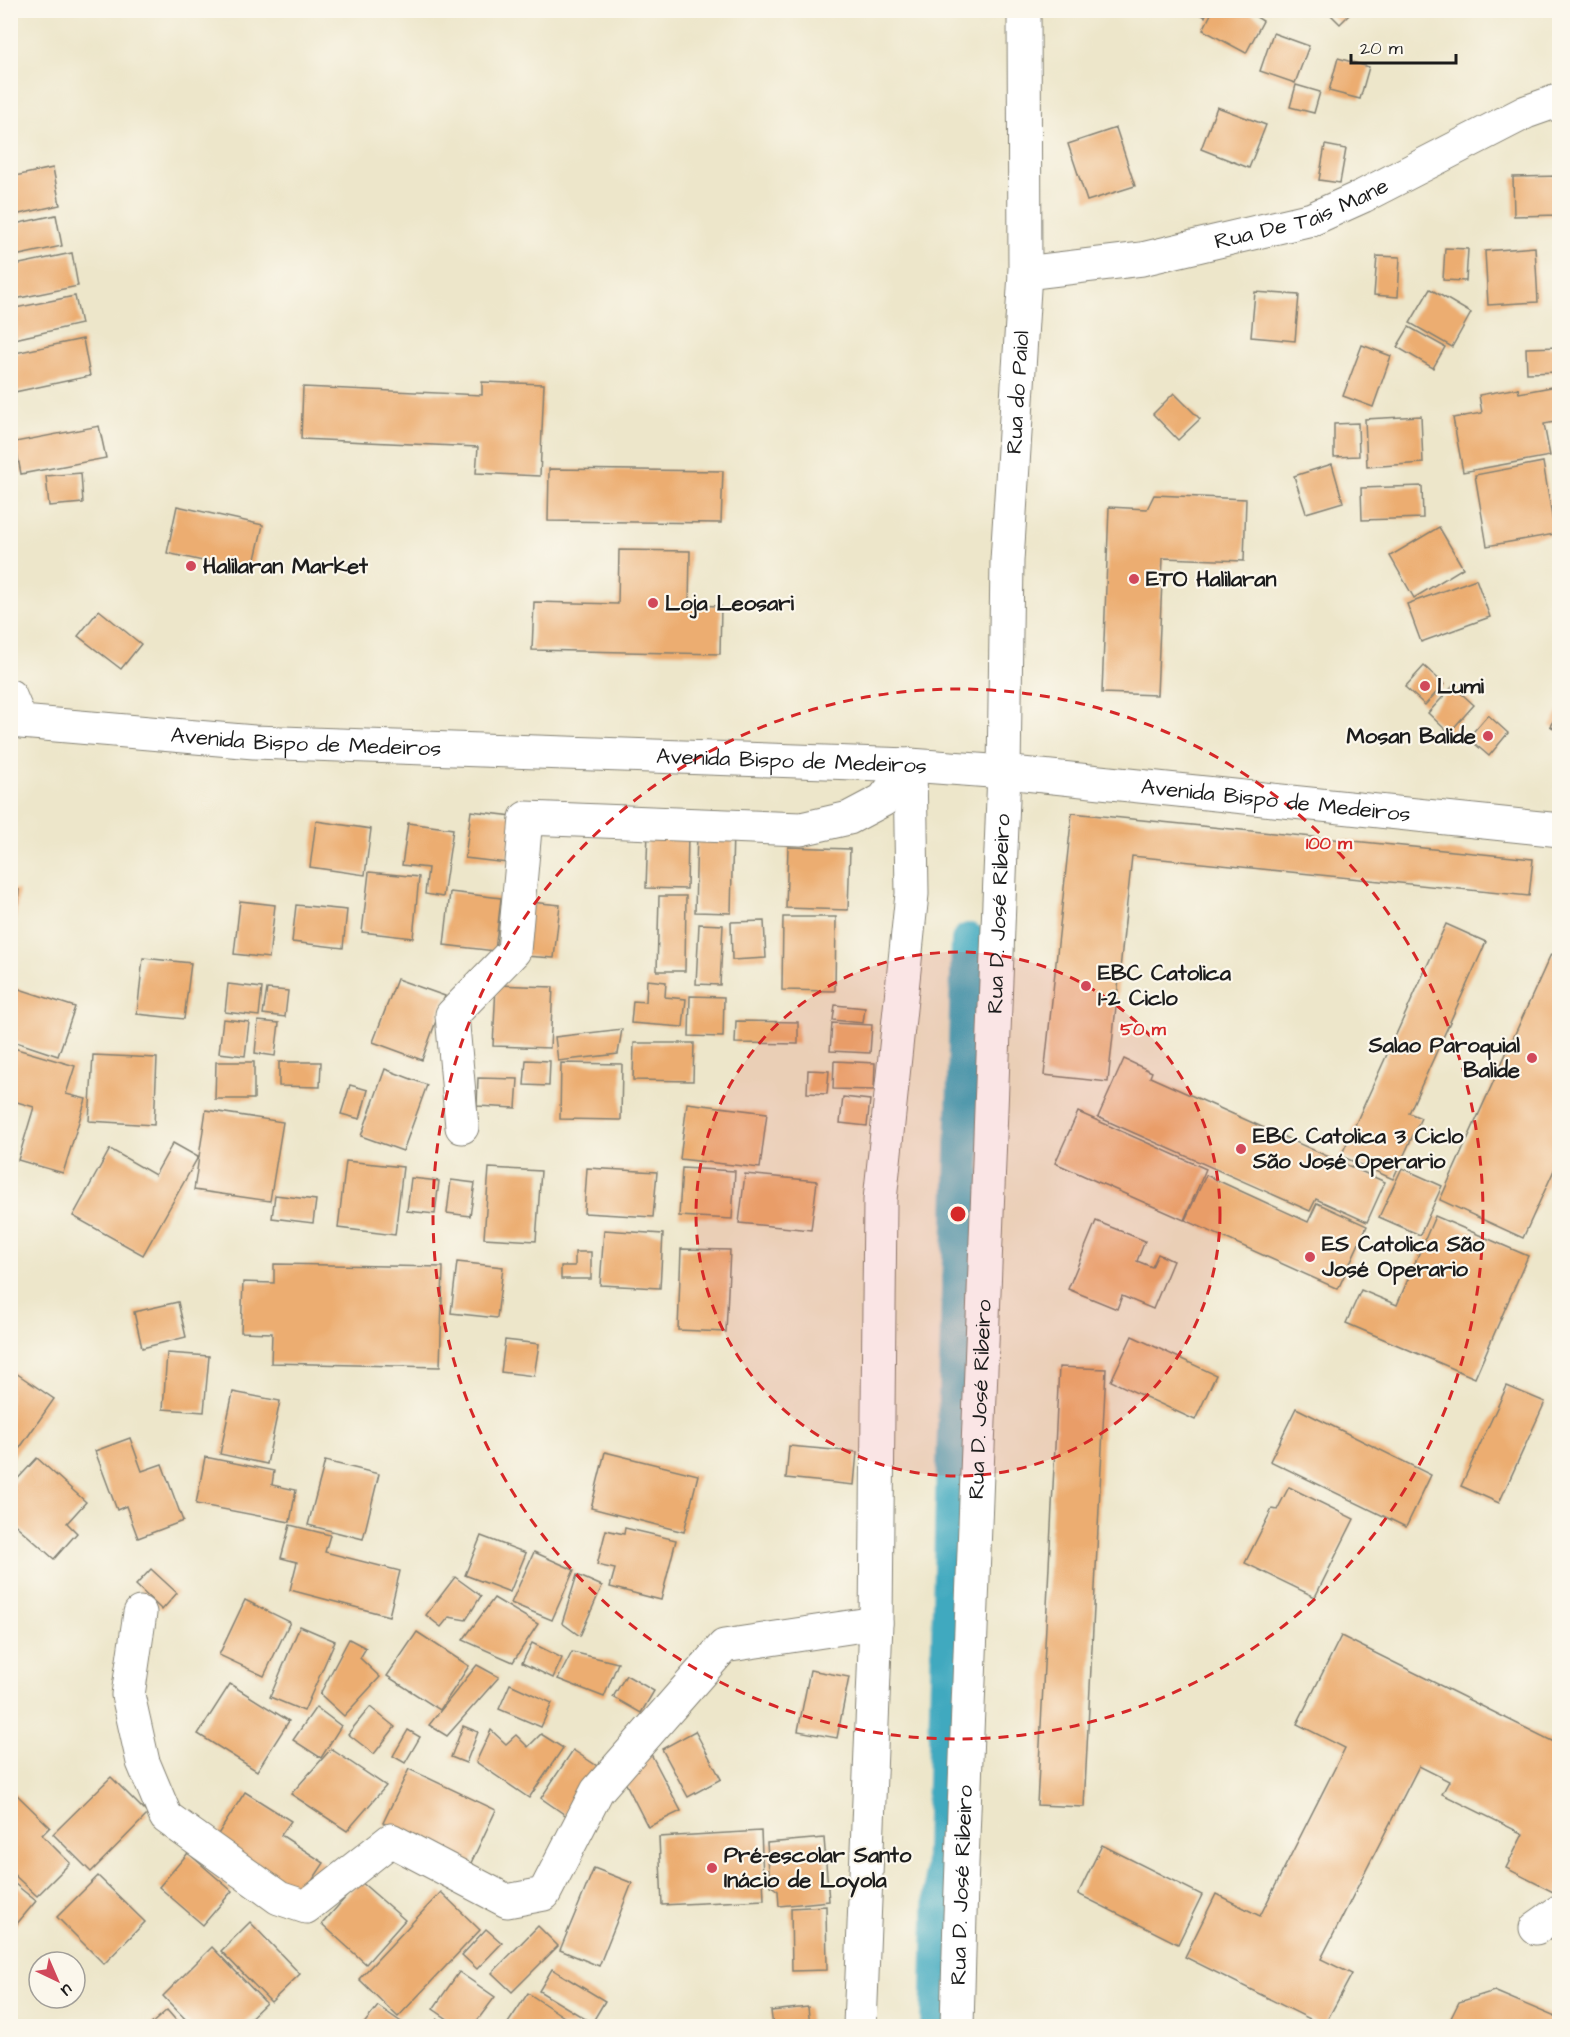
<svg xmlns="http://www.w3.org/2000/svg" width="1570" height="2037" font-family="'Architects Daughter',sans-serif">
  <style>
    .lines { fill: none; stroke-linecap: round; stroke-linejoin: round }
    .canal { stroke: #3fa9bf; stroke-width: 36 }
    .building { fill: #ecad71 }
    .minor-casing { stroke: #848173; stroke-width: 35 }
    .major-casing { stroke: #848173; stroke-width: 35 }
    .minor { stroke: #fff; stroke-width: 33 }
    .major { stroke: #fff; stroke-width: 33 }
    .ring { fill: none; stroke: #d62828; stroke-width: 3; stroke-dasharray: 10 8 }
    .poi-dot { fill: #d1495b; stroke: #fbf7ec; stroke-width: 2 }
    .labels { text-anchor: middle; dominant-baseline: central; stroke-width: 4.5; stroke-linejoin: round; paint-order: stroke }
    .street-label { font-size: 22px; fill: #1c1c1c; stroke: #fbf7ec }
    .poi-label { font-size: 22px; font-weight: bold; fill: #1c1c1c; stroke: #fbf7ec; text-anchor: start }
    .centre { fill: #d62828; stroke: #fbf7ec; stroke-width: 3 }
    .ring-label { font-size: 18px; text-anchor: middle; font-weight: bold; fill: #d62828; stroke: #fbf7ec; stroke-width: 4.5; stroke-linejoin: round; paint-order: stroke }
  </style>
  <rect width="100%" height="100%" fill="#fbf7ec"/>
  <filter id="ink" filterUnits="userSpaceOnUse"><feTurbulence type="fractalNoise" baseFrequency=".0167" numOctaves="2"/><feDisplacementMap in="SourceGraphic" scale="12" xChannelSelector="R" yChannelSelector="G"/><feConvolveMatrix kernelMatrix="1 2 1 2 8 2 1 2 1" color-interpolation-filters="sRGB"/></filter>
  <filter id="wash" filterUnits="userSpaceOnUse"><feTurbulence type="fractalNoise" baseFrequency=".008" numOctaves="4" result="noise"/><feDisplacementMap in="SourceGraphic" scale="24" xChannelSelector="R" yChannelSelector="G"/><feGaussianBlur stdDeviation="1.35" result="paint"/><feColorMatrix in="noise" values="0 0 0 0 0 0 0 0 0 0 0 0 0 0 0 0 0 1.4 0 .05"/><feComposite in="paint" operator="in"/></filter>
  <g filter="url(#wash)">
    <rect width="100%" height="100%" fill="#ede6ca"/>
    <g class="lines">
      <polyline class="canal" points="938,2026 969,941"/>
    </g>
    <g id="blocks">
      <g class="building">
        <polygon points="1194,10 1208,10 1205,17"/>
        <polygon points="1213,10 1245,10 1263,21 1246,53 1203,30"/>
        <polygon points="1330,10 1354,10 1340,24 1328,12"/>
        <polygon points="1273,33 1309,46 1295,83 1260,71"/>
        <polygon points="1338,58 1369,67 1360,99 1329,91"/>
        <polygon points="1296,85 1320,92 1314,113 1290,107"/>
        <polygon points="1217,107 1266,125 1249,168 1201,149"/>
        <polygon points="1116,128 1135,186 1087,201 1068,144"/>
        <polygon points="1325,145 1346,149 1340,183 1319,180"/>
        <polygon points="53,168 60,205 10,216 10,177"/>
        <polygon points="1560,176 1560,215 1514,216 1513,177"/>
        <polygon points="56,215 62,246 10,257 10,225"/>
        <polygon points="1535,247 1538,302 1488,305 1485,251"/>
        <polygon points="1445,248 1468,249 1466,281 1443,280"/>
        <polygon points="72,253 78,286 10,300 10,266"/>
        <polygon points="1377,256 1400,257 1398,297 1374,295"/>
        <polygon points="1430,289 1471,313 1452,347 1410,323"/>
        <polygon points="1255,292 1299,295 1295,341 1251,337"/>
        <polygon points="75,296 81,324 10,340 10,309"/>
        <polygon points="1409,327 1445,347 1433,368 1397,347"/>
        <polygon points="83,339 90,376 10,393 10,354"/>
        <polygon points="1362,345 1391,356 1373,407 1343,396"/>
        <polygon points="1560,347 1560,372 1527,373 1526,348"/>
        <polygon points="482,382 544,384 540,476 476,473 478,447 301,439 303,387 482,395"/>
        <polygon points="1557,386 1560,421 1544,424 1550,456 1463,472 1453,418 1482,413 1479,395 1518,388 1519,393"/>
        <polygon points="1174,393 1200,419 1178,440 1153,414"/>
        <polygon points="1421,416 1423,463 1367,467 1365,419"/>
        <polygon points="1358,423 1359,456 1334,457 1334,424"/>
        <polygon points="99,426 106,458 21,474 15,442"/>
        <polygon points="1543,462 1555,534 1487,546 1475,475"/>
        <polygon points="1332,464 1343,502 1306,513 1294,476"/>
        <polygon points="549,469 723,471 721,523 548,521"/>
        <polygon points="81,473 83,503 49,506 46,476"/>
        <polygon points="1422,486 1423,518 1362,520 1361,488"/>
        <polygon points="1154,495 1246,499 1244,561 1163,558 1157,695 1102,693 1109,507 1147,509"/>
        <polygon points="177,506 263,525 252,572 167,553"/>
        <polygon points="1439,527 1463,568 1414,598 1390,556"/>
        <polygon points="619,550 690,551 689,605 721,606 720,654 532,650 534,602 618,604"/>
        <polygon points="1476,579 1490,617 1421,642 1407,604"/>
        <polygon points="99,610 141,644 121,669 78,636"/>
        <polygon points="1424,666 1444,684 1425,705 1405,687"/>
        <polygon points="1453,686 1474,705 1449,733 1428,713"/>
        <polygon points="1560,710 1560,732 1550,726"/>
        <polygon points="1488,715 1508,733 1489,756 1468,738"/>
        <polygon points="471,811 513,816 507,863 465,858"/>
        <polygon points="1072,813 1533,859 1529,896 1132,856 1108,1082 1044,1075"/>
        <polygon points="316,821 371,829 365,875 310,867"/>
        <polygon points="408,823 453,829 443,897 425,894 428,868 402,865"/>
        <polygon points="697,830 733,830 731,913 695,912"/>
        <polygon points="648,831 688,832 687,889 646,888"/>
        <polygon points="788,847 850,849 848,910 786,908"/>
        <polygon points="369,872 419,877 413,938 362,932"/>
        <polygon points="10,889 19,890 15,926 10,926"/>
        <polygon points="450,892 501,898 495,951 444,945"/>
        <polygon points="659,896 686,896 685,971 657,971"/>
        <polygon points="240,901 275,905 269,958 234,954"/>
        <polygon points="530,902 560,905 554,958 524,956"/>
        <polygon points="296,905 347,910 343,948 292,942"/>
        <polygon points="783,917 836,917 835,991 782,990"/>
        <polygon points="764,921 766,958 732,960 731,922"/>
        <polygon points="699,924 723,925 720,985 696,984"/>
        <polygon points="1446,924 1486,942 1409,1113 1421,1118 1393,1179 1341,1156"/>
        <polygon points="1551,954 1560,958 1560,1157 1523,1238 1440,1200"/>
        <polygon points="143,958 191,963 184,1019 137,1014"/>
        <polygon points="397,979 445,996 422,1060 373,1042"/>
        <polygon points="647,980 666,982 665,997 686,999 683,1027 631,1023 633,1001 646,1002"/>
        <polygon points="228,984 262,988 259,1016 225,1012"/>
        <polygon points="496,985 553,987 550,1048 493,1046"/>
        <polygon points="10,986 75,1007 58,1056 10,1040"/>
        <polygon points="267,989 288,991 285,1017 263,1014"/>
        <polygon points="690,996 724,997 723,1037 689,1036"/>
        <polygon points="835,1005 865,1008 863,1023 833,1020"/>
        <polygon points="223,1019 249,1022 245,1056 219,1053"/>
        <polygon points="258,1021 279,1023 275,1056 255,1053"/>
        <polygon points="736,1021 798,1022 798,1044 735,1043"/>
        <polygon points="832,1023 872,1025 870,1053 830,1051"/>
        <polygon points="622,1029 618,1054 558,1061 555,1037"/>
        <polygon points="634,1043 694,1043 693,1081 633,1080"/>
        <polygon points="10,1047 75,1066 66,1094 86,1099 63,1173 18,1160 34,1107 10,1100"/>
        <polygon points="93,1055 157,1058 154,1125 89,1121"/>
        <polygon points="1124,1059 1152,1072 1150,1077 1385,1182 1367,1222 1316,1199 1310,1211 1098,1117"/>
        <polygon points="526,1060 550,1061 549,1086 524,1085"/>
        <polygon points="834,1061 875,1063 874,1090 833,1089"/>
        <polygon points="216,1062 254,1062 254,1099 215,1099"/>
        <polygon points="279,1062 321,1062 320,1087 279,1086"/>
        <polygon points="561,1063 622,1064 621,1120 560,1119"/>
        <polygon points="385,1069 427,1085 403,1151 361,1136"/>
        <polygon points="808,1070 829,1071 827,1094 807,1093"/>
        <polygon points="478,1078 518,1079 516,1108 477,1106"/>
        <polygon points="350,1085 368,1090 360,1119 341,1114"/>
        <polygon points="843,1097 870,1100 867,1126 840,1123"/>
        <polygon points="687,1103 767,1113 760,1168 680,1159"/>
        <polygon points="206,1110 283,1122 270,1201 194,1190"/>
        <polygon points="1078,1112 1206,1169 1184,1220 1055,1163"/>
        <polygon points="173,1143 198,1157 143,1255 73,1216 110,1149 155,1175"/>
        <polygon points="346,1161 403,1167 395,1235 338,1228"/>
        <polygon points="489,1168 541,1171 536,1241 484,1238"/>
        <polygon points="587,1168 657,1172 653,1217 584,1213"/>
        <polygon points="682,1168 735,1171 732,1219 679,1216"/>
        <polygon points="1402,1168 1442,1186 1420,1235 1379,1217"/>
        <polygon points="745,1174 817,1181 811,1230 739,1223"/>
        <polygon points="1206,1175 1308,1222 1317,1203 1367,1226 1338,1289 1185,1220"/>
        <polygon points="411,1178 439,1181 435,1214 407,1211"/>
        <polygon points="451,1180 475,1183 470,1216 447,1213"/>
        <polygon points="275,1195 316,1200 313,1223 272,1218"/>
        <polygon points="1435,1216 1528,1256 1475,1378 1346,1323 1361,1290 1397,1305"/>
        <polygon points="1096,1221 1145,1241 1137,1261 1152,1267 1158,1254 1173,1261 1153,1309 1122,1296 1117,1309 1068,1289"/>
        <polygon points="604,1230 663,1234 660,1288 600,1285"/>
        <polygon points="681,1249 730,1250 726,1332 678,1330"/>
        <polygon points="575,1252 591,1252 591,1279 561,1279 561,1266 575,1266"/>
        <polygon points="457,1262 503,1267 497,1318 451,1313"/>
        <polygon points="274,1264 443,1267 440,1367 271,1363 272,1333 241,1332 243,1282 274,1283"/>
        <polygon points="178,1302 186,1337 142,1348 134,1312"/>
        <polygon points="1132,1336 1216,1375 1195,1420 1111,1381"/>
        <polygon points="505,1340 539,1344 534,1376 501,1372"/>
        <polygon points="167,1353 209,1356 204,1412 163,1409"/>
        <polygon points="1059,1367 1106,1369 1084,1807 1037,1805"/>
        <polygon points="10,1369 54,1399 10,1462"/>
        <polygon points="1507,1386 1545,1402 1499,1503 1461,1486"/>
        <polygon points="233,1392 280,1401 267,1464 220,1454"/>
        <polygon points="1296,1408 1431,1475 1406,1527 1270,1461"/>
        <polygon points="130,1438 142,1471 162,1464 183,1521 138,1538 126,1506 117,1510 95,1451"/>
        <polygon points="789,1446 857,1452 854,1485 786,1478"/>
        <polygon points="605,1452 698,1475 684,1532 591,1508"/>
        <polygon points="205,1457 274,1471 272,1485 296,1490 290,1522 196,1504"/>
        <polygon points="37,1458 86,1502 67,1523 77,1533 54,1559 10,1520 10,1487"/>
        <polygon points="325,1461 379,1474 363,1539 308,1525"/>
        <polygon points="1289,1487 1354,1519 1315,1597 1245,1563 1272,1509 1277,1510"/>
        <polygon points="290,1525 330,1535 325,1552 400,1571 389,1616 290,1590 297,1562 281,1558"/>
        <polygon points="625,1528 676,1540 661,1600 610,1587 615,1569 597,1565 606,1530 624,1534"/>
        <polygon points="481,1536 526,1553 510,1592 465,1575"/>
        <polygon points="534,1552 574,1570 552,1620 511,1603"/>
        <polygon points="151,1569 177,1593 162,1610 136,1585"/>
        <polygon points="577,1575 602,1586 580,1636 562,1623"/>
        <polygon points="455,1577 481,1596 466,1620 449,1617 441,1627 426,1615"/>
        <polygon points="494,1598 538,1624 513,1662 463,1640"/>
        <polygon points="245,1600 290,1622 264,1676 219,1655"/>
        <polygon points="300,1626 335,1641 304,1711 270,1697"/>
        <polygon points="417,1632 469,1666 440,1710 387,1676"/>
        <polygon points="1341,1636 1560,1745 1560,1893 1559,1895 1506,1868 1523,1834 1442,1794 1449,1781 1419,1766 1321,1959 1352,1974 1324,2026 1185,1957 1216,1894 1260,1916 1345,1748 1297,1724"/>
        <polygon points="349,1639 366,1648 360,1658 380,1677 344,1716 320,1694"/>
        <polygon points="532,1643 562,1658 553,1678 522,1663"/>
        <polygon points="572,1652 618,1663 604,1697 558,1679"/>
        <polygon points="477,1665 499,1677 447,1736 429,1725"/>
        <polygon points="810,1670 849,1677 837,1738 798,1731"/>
        <polygon points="626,1675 654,1691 641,1713 613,1697"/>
        <polygon points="230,1684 289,1721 257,1771 198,1734"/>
        <polygon points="510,1684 552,1703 541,1727 499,1709"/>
        <polygon points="316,1707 341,1726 321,1758 293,1740"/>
        <polygon points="370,1707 395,1727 374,1754 348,1734"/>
        <polygon points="463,1726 478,1732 466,1763 451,1757"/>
        <polygon points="408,1730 420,1737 405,1763 393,1756"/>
        <polygon points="491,1730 506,1744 516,1735 528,1747 541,1734 563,1748 529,1798 476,1762"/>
        <polygon points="695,1731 721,1779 688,1797 662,1749"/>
        <polygon points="331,1749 386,1786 347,1831 291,1794"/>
        <polygon points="573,1750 603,1770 571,1819 541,1798"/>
        <polygon points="651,1754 681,1811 648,1827 619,1770"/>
        <polygon points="409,1769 496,1810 470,1865 383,1823"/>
        <polygon points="111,1777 148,1814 91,1872 53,1834"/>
        <polygon points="13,1791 50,1827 42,1835 70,1863 37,1896 10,1871 10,1794"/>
        <polygon points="245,1792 291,1821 281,1835 324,1863 300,1899 213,1842"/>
        <polygon points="761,1831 764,1900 662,1905 659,1837"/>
        <polygon points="824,1838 829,1901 779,1906 778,1891 770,1885 767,1843"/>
        <polygon points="1102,1845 1202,1895 1178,1944 1078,1894"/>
        <polygon points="188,1853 232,1891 203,1925 159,1887"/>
        <polygon points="594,1868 632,1883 599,1966 560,1950"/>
        <polygon points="98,1876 145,1922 104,1964 57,1917"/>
        <polygon points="10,1880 36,1901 10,1932"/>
        <polygon points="360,1881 405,1920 366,1964 322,1924"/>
        <polygon points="441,1892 480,1930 398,2017 359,1979"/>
        <polygon points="826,1906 827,1970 792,1971 791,1908"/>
        <polygon points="250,1922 300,1974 271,2002 221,1951"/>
        <polygon points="538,1926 558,1946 512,1992 492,1973"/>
        <polygon points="486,1929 502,1943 477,1969 462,1955"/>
        <polygon points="212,1947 266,2003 242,2026 192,2026 163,1996"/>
        <polygon points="552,1969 605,2001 592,2023 539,1991"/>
        <polygon points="459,1972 495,1997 473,2026 458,2026 433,2009"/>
        <polygon points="1494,1991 1560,2019 1560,2026 1447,2026 1459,2002"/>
        <polygon points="528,1993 576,2025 575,2026 506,2026"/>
        <polygon points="378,2006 407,2026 362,2026"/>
        <polygon points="808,2007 810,2026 773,2026 771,2011"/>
        <polygon points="167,2010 181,2026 149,2026"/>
        <polygon points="437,2019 448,2026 431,2026"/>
      </g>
    </g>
  </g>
  <g filter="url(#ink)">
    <use href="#blocks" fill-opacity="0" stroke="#848173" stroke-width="1.5"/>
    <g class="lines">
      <g class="minor-casing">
        <g id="minor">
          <path id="s1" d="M1025 273 1142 259 1312 219 1363 196 1526 112 1560 100"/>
          <polyline points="462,1127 452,1015 514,951 526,818 801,829 849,818 883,800 910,765"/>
          <polyline points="140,1613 128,1695 143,1762 166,1817 279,1898 306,1907 391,1840 507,1901 544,1894 597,1791 724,1646 876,1623"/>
          <polyline points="1536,1928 1560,1911"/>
          <polyline points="860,2026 876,1623 880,1200 912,894 910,765"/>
          <path id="s2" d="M957 2026 960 1915 1004 772 1007 561 1025 273 1024 10"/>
        </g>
      </g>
      <g class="major-casing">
        <g id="major">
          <path id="s3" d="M10 696 21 722 254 742 910 765 1004 772 1560 830"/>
        </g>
      </g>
      <use href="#minor" class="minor"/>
      <use href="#major" class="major"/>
    </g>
  </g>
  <circle cx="958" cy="1214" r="262" fill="#d62828" fill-opacity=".12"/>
  <g class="ring">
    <circle cx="958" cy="1214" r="262"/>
    <circle cx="958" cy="1214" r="525"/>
  </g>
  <g class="poi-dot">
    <circle cx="191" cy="566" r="6"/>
    <circle cx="1134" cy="579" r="6"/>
    <circle cx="653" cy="603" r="6"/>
    <circle cx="1425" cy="686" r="6"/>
    <circle cx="1488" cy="736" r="6"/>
    <circle cx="1086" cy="986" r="6"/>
    <circle cx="1532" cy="1058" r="6"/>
    <circle cx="1241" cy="1149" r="6"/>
    <circle cx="1310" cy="1257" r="6"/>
    <circle cx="712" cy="1868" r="6"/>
  </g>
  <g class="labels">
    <g class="street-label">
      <text stroke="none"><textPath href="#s1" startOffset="284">Rua De Tais Mane</textPath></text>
      <text stroke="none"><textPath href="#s2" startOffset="1635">Rua do Paiol</textPath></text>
      <text stroke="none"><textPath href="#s3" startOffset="314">Avenida Bispo de Medeiros</textPath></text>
      <text stroke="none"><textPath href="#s3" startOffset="800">Avenida Bispo de Medeiros</textPath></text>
      <text stroke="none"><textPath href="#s3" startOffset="1286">Avenida Bispo de Medeiros</textPath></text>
      <text stroke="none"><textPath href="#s2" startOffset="1113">Rua D. José Ribeiro</textPath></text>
      <text stroke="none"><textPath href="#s2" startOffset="627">Rua D. José Ribeiro</textPath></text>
      <text stroke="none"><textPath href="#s2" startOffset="141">Rua D. José Ribeiro</textPath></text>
    </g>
    <g class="poi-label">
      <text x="203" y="566">Halilaran Market</text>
      <text x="1146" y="579">ETO Halilaran</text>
      <text x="665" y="603">Loja Leosari</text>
      <text x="1437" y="686">Lumi</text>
      <text x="1476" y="736" text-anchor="end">Mosan Balide</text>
      <text x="1098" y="973">EBC Catolica<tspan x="1098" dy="25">1-2 Ciclo</tspan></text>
      <text x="1520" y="1045" text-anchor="end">Salao Paroquial<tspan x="1520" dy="25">Balide</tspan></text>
      <text x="1253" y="1136">EBC Catolica 3 Ciclo<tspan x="1253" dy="25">São José Operario</tspan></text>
      <text x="1322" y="1244">ES Catolica São<tspan x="1322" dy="25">José Operario</tspan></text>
      <text x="724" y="1855">Pré-escolar Santo<tspan x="724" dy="25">Inácio de Loyola</tspan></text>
    </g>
  </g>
  <circle cx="958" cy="1214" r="9" class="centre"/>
  <g class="ring-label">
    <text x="1329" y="849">100 m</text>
    <text x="1143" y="1035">50 m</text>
  </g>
  <rect width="1570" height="2037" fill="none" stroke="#fbf7ec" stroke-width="36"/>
  <g transform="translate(57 1980) rotate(136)"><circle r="28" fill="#fbf7ec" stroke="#a29f99" stroke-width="1.5"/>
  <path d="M0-4.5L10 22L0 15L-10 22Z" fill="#d1495b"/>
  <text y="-9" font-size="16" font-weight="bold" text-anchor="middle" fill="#1c1c1c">U</text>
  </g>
  <path d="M1351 54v9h105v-9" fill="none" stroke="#1c1c1c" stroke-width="3"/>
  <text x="1360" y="54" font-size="18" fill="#1c1c1c" stroke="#fbf7ec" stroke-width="4.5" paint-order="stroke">20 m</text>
</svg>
